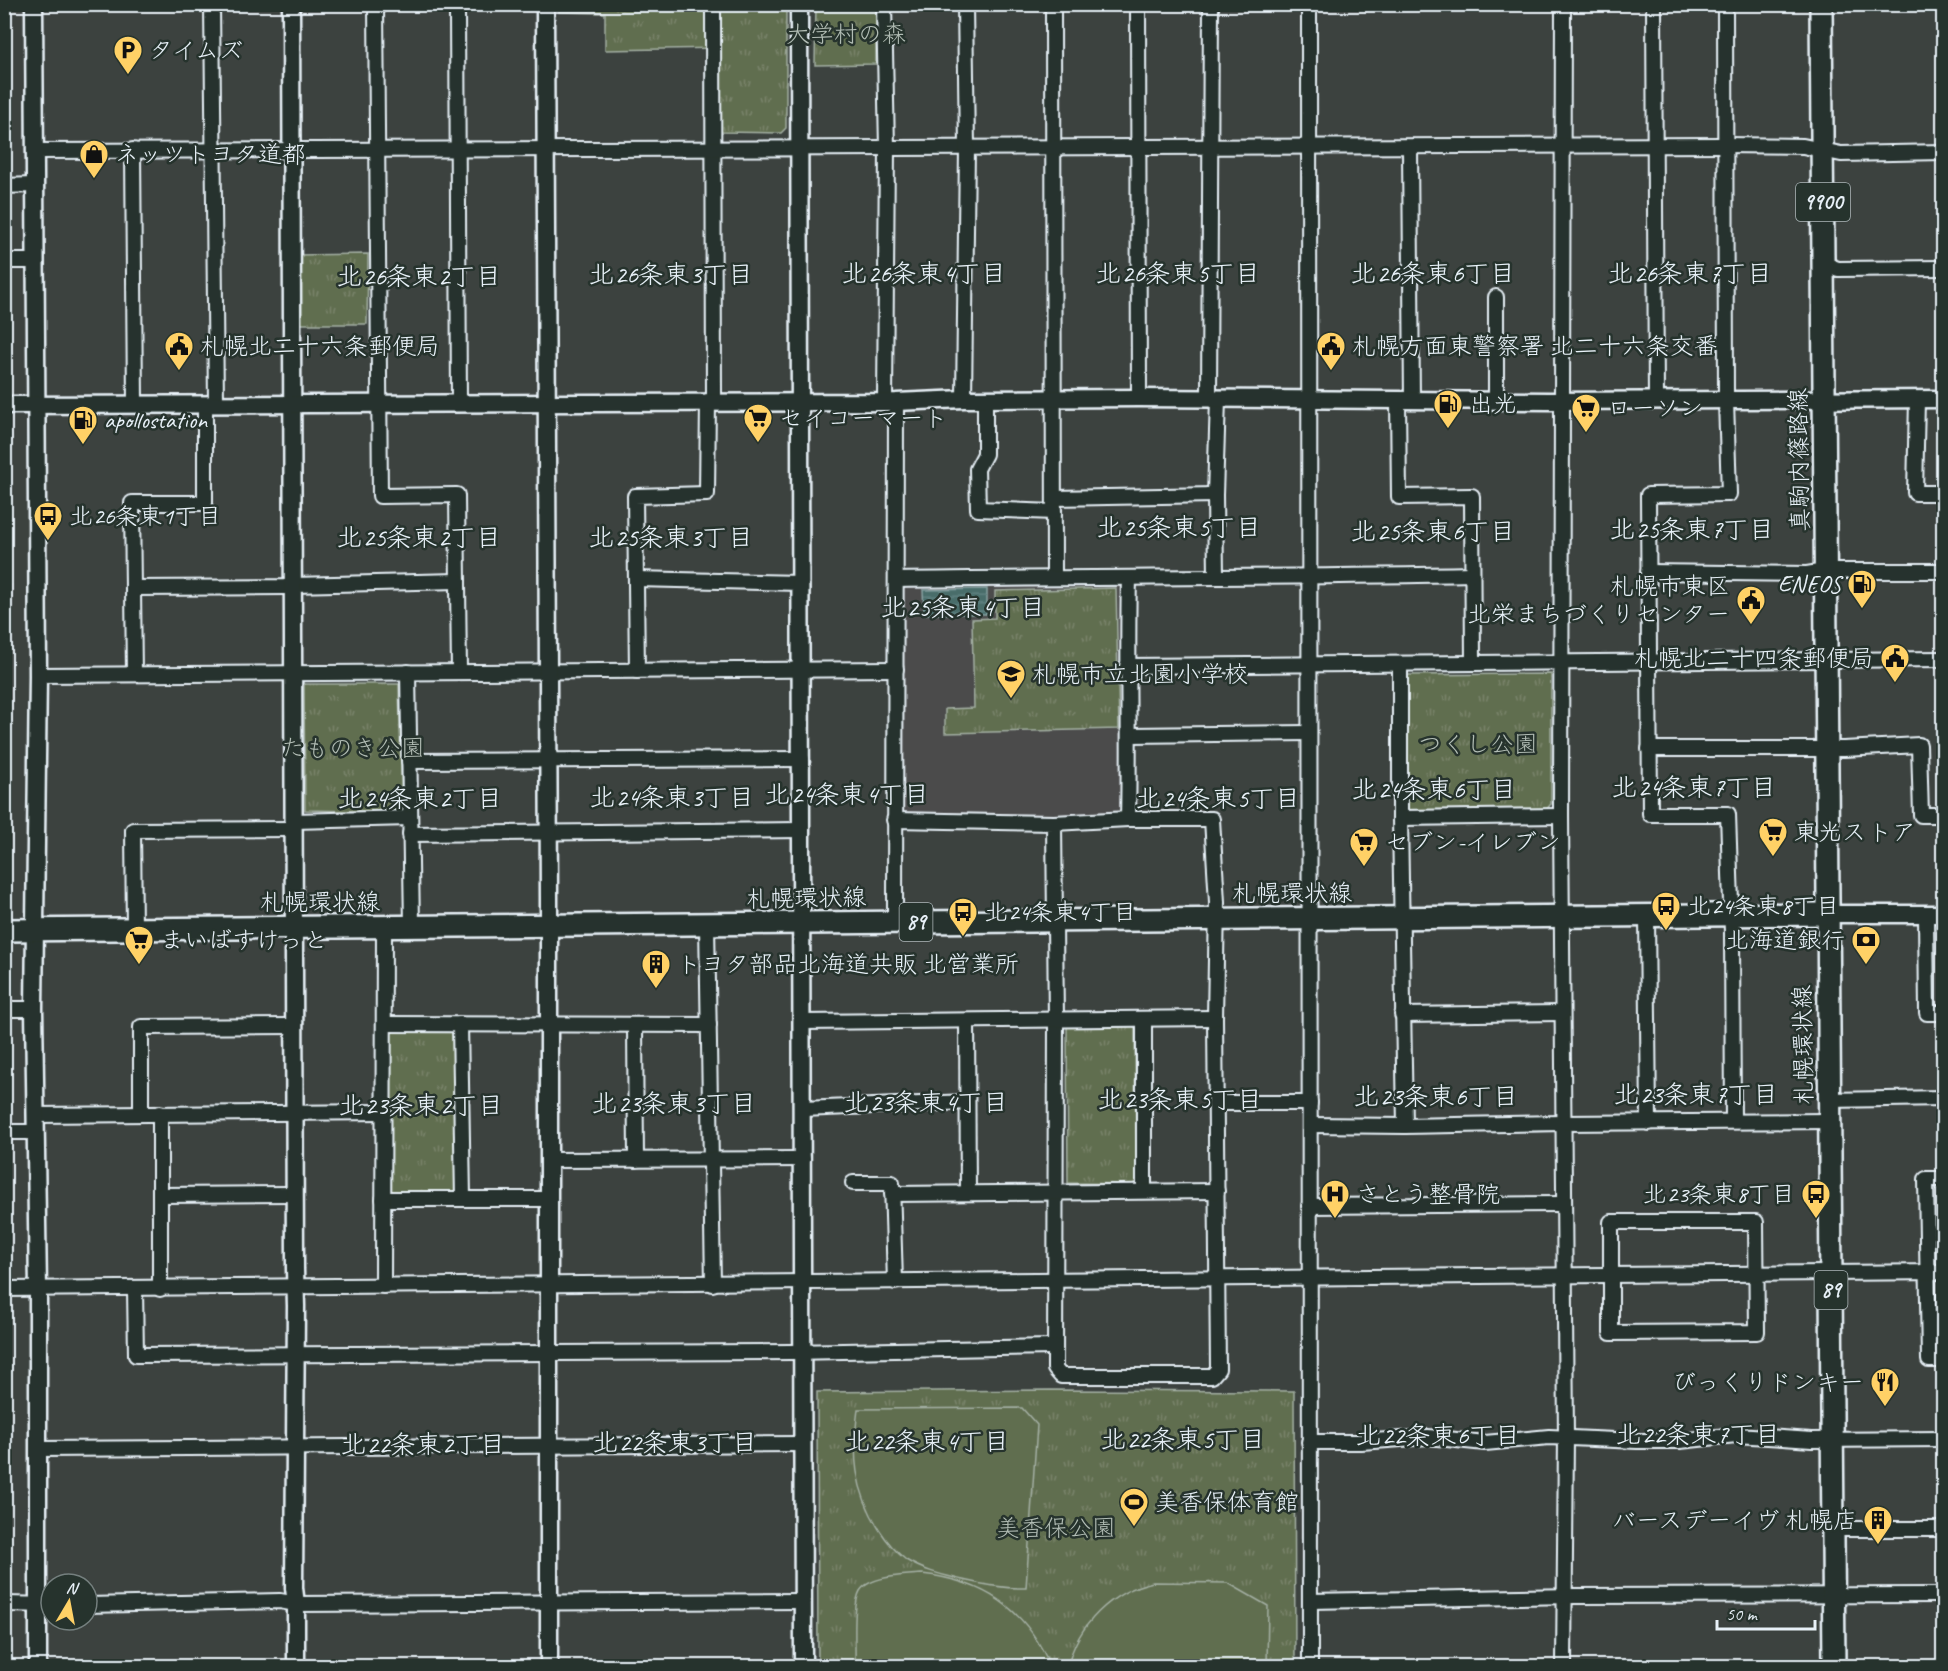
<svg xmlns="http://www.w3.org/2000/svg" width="1948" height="1671" font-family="Caveat,'Klee One',sans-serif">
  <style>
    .built { fill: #4b4c4b }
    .park { fill: url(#park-tufts); stroke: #a4b0a4; stroke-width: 1.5 }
    .pitch { fill: #616e50; stroke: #a4b0a4; stroke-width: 1.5 }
    .water { fill: url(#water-rules); stroke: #88a2a3; stroke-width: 1.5 }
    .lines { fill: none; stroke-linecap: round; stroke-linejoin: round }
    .minor-casing { stroke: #e8f1f8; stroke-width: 18 }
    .tertiary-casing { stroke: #e8f1f8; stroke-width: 21 }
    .primary-casing { stroke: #e8f1f8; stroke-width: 26 }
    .minor { stroke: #26332d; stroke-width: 14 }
    .tertiary { stroke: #26332d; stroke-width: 16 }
    .primary { stroke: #26332d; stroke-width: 21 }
    .labels { text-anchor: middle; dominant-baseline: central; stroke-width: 5; stroke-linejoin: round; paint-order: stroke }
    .shield { fill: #26332d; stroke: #aeb8bb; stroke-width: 1.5 }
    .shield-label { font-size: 22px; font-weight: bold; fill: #e8f1f8 }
    .park-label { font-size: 24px; fill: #b2bdb5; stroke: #26332d }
    .poi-label { font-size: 24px; fill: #e8f1f8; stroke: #26332d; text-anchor: start }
    .street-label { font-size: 24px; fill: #e8f1f8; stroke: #26332d }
    .neighbourhood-label { font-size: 26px; fill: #e8f1f8; stroke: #26332d }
  </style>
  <defs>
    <pattern id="park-tufts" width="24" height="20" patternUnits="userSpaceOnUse" patternTransform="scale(1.5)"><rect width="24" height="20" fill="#616e50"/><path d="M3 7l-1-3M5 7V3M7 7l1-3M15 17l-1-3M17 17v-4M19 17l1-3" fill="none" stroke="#78836a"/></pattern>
    <pattern id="water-rules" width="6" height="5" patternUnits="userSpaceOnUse" patternTransform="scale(1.5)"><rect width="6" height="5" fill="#486d6b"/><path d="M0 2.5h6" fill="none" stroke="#628281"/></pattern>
  </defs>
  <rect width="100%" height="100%" fill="#3c423f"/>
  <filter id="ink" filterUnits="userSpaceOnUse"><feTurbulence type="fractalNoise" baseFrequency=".0167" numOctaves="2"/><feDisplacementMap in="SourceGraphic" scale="12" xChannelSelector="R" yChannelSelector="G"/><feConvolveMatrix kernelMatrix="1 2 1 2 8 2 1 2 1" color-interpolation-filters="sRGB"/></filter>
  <g filter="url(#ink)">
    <g class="built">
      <polygon points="5,584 13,584 13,644 5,643"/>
      <polygon points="1121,584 1120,815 901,814 902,586"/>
      <rect x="5" y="689" width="6" height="41"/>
    </g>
    <g class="park">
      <polygon points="559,4 786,5 786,128 781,133 721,132 721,48 605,50 605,13 559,12"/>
      <polygon points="816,4 876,5 876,64 815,65"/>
      <polygon points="368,254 367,324 296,324 295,255"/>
      <polygon points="1116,588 1119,729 945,733 945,709 974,708 972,619 995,618 995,591"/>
      <polygon points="1551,674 1551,804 1543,813 1405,814 1404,675"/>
      <polygon points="304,684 399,684 402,812 305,810"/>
      <polygon points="1130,1024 1135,1028 1136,1181 1133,1184 1068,1183 1067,1027"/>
      <polygon points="388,1029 455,1030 457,1195 389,1194"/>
      <polygon points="1050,1390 1294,1391 1295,1666 818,1666 817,1392"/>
    </g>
    <g class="pitch">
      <path d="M1022 1408 1037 1425 1026 1588C1004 1589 984 1585 963 1580 943 1575 924 1571 906 1560 896 1552 886 1540 879 1529 854 1489 852 1455 858 1409Z"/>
      <path d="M922 1574C983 1581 1026 1608 1050 1666H855C856 1650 852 1604 860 1591 869 1576 905 1575 922 1574Z"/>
      <path d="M1153 1582 1228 1583 1268 1606 1267 1666H1068C1077 1625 1112 1591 1153 1582Z"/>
    </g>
    <polygon class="water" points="987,589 987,614 924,614 923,590"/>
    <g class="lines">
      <g class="minor-casing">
        <g id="minor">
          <polyline points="212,4 216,403"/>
          <polyline points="376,4 380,496 457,495 459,672"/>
          <polyline points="713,4 714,402"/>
          <polyline points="884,4 887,148 885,402"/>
          <polyline points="1053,4 1054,578"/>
          <polyline points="1138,4 1139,398"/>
          <polyline points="1309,4 1310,1666"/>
          <polyline points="1563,4 1561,816 1566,1437 1564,1666"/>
          <polyline points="1654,4 1656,400"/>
          <polyline points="1725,4 1726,401 1729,494 1648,495 1650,814 1728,814 1732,933 1733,1121"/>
          <polyline points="457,11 459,403"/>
          <polyline points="1410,147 1412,401"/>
          <polyline points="133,150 135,404"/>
          <polyline points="35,151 1725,145 1803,146 1841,154 1944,152"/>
          <polyline points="4,186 33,185"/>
          <polyline points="4,261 35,261"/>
          <polyline points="1822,263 1838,269 1944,268"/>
          <polyline points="964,399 967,148 965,4"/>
          <polyline points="1209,399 1211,4"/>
          <polyline points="1917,399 1915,493 1944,493"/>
          <polyline points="985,400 985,454 977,469 978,509 1054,512"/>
          <polyline points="1398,400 1399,497 1472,496 1473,663"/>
          <polyline points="1496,400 1496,297"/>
          <polyline points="1054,498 1215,495"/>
          <polyline points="1648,572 1807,574 1825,571 1944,571"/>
          <polyline points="1216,576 1215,495 1218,399"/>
          <polyline points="636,579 801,583"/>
          <path d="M896 580C1088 577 1280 578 1472 574"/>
          <polyline points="134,588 285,587 293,585 458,581"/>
          <polyline points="1400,664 1400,818 1561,816"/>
          <polyline points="1127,666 1944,659"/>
          <polyline points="637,671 635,496 707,494 708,401"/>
          <polyline points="408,672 412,926"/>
          <polyline points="134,674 132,503 205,503 205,404"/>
          <polyline points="38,675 896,669"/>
          <polyline points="1130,735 1308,733"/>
          <polyline points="1649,749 1844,749 1919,745 1921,815 1944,815"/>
          <polyline points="409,761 802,759"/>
          <polyline points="1400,818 1405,1126"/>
          <path d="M1128 819C1130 739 1127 658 1129 578"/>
          <polyline points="894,820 1054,823 1128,819 1212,819 1217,902 1215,1018 1218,1369 1212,1376 1061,1376 1055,1369 1056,1021 1054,823"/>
          <polyline points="294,821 410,818"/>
          <polyline points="410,834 802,830"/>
          <polyline points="1926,914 1927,1013 1944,1013"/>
          <polyline points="1647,915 1649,1123"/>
          <polyline points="895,922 896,402"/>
          <polyline points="707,924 713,1284"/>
          <polyline points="134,929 133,830 294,829"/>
          <polyline points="4,1009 34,1009"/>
          <polyline points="1402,1015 1562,1013"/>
          <polyline points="967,1021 968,1193"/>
          <polyline points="803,1022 1215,1018"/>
          <polyline points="384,1024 709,1025"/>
          <polyline points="460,1024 463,1199"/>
          <polyline points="635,1025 636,1160"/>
          <polyline points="1829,1100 1944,1098"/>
          <polyline points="1216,1103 1310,1103"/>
          <polyline points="803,1109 967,1102"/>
          <polyline points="141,1113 141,1027 295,1026"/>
          <polyline points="160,1113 160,1289"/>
          <polyline points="35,1115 384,1112"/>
          <polyline points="1310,1125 1405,1126 1563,1123 1829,1121"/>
          <polyline points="4,1132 35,1132"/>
          <polyline points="548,1160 803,1159"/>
          <polyline points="1944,1179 1926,1179 1929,1360 1944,1360"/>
          <polyline points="853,1183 892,1183 895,1282"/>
          <polyline points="1144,1191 1144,1020"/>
          <polyline points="892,1194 1217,1191"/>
          <polyline points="161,1195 294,1194"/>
          <polyline points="383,1199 549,1199"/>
          <polyline points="1309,1206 1564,1204"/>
          <polygon points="1611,1222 1756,1222 1757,1332 1611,1333"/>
          <polyline points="383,1286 384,927"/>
          <polyline points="4,1289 1944,1272"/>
          <polyline points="135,1289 136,1355 791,1352 1055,1347"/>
          <polyline points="1309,1442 1361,1442 1428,1437 1485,1443 1549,1437 1637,1441 1680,1441 1736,1435 1812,1440 1944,1439"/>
          <polyline points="38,1449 803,1444"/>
          <polyline points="1834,1529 1944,1529"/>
          <polyline points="1310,1601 1575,1596 1944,1595"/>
          <polyline points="4,1604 51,1605"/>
          <polyline points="87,1605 280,1601 296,1604 803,1601"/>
        </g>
      </g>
      <g class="tertiary-casing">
        <g id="tertiary">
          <polyline points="34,4 38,675 34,1009 38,1290 38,1666"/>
          <polyline points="291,4 295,1269 296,1306 294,1588 296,1604 296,1666"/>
          <polyline points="545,4 549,897 549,1666"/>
          <polyline points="799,4 803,1666"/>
          <polyline points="4,405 896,402 964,399 1139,398 1549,401 1944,399"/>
          <polyline points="1828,914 1944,914"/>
        </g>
      </g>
      <g class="primary-casing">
        <g id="primary">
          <polyline points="1821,4 1834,1666"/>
          <polyline points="4,930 1828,914"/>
        </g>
      </g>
      <use href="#minor" class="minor"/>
      <use href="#tertiary" class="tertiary"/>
      <use href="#primary" class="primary"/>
    </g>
  </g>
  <defs>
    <g id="parking-pin" transform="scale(1.5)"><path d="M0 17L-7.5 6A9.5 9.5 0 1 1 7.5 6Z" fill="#ffd166" stroke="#26332d"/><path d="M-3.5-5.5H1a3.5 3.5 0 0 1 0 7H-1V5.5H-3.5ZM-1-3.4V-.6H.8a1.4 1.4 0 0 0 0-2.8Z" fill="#111"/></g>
    <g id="shop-pin" transform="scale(1.5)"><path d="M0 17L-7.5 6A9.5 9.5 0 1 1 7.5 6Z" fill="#ffd166" stroke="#26332d"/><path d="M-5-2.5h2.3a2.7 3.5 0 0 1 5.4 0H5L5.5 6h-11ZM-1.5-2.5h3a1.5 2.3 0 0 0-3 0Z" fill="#111"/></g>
    <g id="civic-pin" transform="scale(1.5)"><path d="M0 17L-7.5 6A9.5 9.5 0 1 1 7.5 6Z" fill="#ffd166" stroke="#26332d"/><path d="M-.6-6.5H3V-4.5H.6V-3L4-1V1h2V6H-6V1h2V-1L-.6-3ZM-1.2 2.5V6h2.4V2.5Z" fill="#111"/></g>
    <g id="fuel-pin" transform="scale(1.5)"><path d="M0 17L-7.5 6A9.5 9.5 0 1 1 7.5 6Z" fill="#ffd166" stroke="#26332d"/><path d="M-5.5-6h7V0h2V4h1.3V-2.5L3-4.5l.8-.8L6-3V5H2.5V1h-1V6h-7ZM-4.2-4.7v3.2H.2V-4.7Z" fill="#111"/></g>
    <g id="supermarket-pin" transform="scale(1.5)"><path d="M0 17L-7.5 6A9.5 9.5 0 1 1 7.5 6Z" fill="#ffd166" stroke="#26332d"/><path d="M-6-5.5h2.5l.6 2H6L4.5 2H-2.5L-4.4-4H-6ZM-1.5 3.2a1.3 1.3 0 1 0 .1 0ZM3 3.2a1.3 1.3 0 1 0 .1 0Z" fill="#111"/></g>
    <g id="bus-pin" transform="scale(1.5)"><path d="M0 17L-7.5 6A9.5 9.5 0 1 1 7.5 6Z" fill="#ffd166" stroke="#26332d"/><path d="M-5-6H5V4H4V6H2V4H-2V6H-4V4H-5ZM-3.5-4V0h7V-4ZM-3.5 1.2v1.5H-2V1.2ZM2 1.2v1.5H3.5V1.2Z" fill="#111"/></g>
    <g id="school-pin" transform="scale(1.5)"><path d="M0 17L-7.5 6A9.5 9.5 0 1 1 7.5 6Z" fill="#ffd166" stroke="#26332d"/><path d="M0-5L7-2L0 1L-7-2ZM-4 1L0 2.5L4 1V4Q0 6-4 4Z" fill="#111"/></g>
    <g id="bank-pin" transform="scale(1.5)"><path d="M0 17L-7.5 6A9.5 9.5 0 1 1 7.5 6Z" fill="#ffd166" stroke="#26332d"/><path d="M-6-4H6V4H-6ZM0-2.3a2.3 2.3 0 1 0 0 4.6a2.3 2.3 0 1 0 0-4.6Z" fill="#111"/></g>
    <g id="building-pin" transform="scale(1.5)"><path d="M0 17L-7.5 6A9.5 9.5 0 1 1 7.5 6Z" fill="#ffd166" stroke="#26332d"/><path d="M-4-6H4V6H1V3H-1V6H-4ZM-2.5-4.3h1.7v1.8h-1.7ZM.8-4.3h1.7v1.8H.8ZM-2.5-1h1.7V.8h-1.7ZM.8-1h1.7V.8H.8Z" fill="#111"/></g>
    <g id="hospital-pin" transform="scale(1.5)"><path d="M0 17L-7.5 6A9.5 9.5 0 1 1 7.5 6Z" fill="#ffd166" stroke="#26332d"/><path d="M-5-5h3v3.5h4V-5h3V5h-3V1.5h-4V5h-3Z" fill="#111"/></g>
    <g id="restaurant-pin" transform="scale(1.5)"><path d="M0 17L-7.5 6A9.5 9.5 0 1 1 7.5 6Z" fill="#ffd166" stroke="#26332d"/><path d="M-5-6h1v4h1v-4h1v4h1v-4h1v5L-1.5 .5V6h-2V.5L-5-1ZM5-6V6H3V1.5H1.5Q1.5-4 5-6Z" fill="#111"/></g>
    <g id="stadium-pin" transform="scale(1.5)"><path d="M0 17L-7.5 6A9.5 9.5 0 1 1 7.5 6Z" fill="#ffd166" stroke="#26332d"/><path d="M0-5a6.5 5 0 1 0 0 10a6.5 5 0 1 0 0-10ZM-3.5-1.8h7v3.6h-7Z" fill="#111"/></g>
  </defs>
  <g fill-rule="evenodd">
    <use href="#parking-pin" x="128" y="50"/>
    <use href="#shop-pin" x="94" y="154"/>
    <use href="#civic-pin" x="179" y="346"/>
    <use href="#civic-pin" x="1331" y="346"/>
    <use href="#fuel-pin" x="1448" y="404"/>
    <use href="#supermarket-pin" x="1586" y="408"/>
    <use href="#supermarket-pin" x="758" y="418"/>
    <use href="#fuel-pin" x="83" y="420"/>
    <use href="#bus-pin" x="48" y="516"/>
    <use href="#fuel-pin" x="1862" y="584"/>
    <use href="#civic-pin" x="1751" y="600"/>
    <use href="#civic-pin" x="1895" y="658"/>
    <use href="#school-pin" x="1011" y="674"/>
    <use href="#supermarket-pin" x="1773" y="832"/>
    <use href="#supermarket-pin" x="1364" y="842"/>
    <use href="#bus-pin" x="1666" y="906"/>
    <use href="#bus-pin" x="963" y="912"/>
    <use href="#supermarket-pin" x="139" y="940"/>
    <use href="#bank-pin" x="1866" y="940"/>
    <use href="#building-pin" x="656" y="964"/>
    <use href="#hospital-pin" x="1335" y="1194"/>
    <use href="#bus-pin" x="1816" y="1194"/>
    <use href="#restaurant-pin" x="1885" y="1382"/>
    <use href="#stadium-pin" x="1134" y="1502"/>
    <use href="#building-pin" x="1878" y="1520"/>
  </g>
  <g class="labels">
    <g class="shield">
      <rect x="1796" y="183" width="54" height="38" rx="4.5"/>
      <rect x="899.5" y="903" width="33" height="38" rx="4.5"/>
      <rect x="1814.5" y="1271" width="33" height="38" rx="4.5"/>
    </g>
    <g class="shield-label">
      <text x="1823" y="202">9900</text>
      <text x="916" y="922">89</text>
      <text x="1831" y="1290">89</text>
    </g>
    <g class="park-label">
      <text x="846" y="34">大学村の森</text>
      <text x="1478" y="744">つくし公園</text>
      <text x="353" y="748">たものき公園</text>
      <text x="1056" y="1528">美香保公園</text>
    </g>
    <g class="poi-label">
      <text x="149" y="50">タイムズ</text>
      <text x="115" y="154">ネッツトヨタ道都</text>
      <text x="200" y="346">札幌北二十六条郵便局</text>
      <text x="1352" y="346">札幌方面東警察署 北二十六条交番</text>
      <text x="1469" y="404">出光</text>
      <text x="1607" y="408">ローソン</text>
      <text x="779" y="418">セイコーマート</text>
      <text x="104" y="420">apollostation</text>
      <text x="69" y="516">北26条東1丁目</text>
      <text x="1841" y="584" text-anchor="end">ENEOS</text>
      <text x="1730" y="586" text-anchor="end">札幌市東区<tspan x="1730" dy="28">北栄まちづくりセンター</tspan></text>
      <text x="1874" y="658" text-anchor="end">札幌北二十四条郵便局</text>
      <text x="1032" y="674">札幌市立北園小学校</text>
      <text x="1794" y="832">東光ストア</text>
      <text x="1385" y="842">セブン-イレブン</text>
      <text x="1687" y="906">北24条東8丁目</text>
      <text x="984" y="912">北24条東4丁目</text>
      <text x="160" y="940">まいばすけっと</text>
      <text x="1845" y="940" text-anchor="end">北海道銀行</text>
      <text x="677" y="964">トヨタ部品北海道共販 北営業所</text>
      <text x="1356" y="1194">さとう整骨院</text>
      <text x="1795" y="1194" text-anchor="end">北23条東8丁目</text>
      <text x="1864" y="1382" text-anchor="end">びっくりドンキー</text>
      <text x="1155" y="1502">美香保体育館</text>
      <text x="1857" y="1520" text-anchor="end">バースデーイヴ 札幌店</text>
    </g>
    <g class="street-label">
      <text transform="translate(1799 460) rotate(-91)">真駒内篠路線</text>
      <text x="1292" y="893">札幌環状線</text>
      <text transform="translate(806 898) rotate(-1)">札幌環状線</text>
      <text x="320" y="902">札幌環状線</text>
      <text transform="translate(1803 1045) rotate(-91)">札幌環状線</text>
    </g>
    <g class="neighbourhood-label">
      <text x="924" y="273">北26条東4丁目</text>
      <text x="1178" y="273">北26条東5丁目</text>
      <text x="1433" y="273">北26条東6丁目</text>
      <text x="1690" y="273">北26条東7丁目</text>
      <text x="671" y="274">北26条東3丁目</text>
      <text x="419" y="276">北26条東2丁目</text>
      <text x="1179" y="527">北25条東5丁目</text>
      <text x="1692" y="529">北25条東7丁目</text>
      <text x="1433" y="531">北25条東6丁目</text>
      <text x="419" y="537">北25条東2丁目</text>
      <text x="671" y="537">北25条東3丁目</text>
      <text x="963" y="607">北25条東4丁目</text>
      <text x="1694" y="787">北24条東7丁目</text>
      <text x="1434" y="789">北24条東6丁目</text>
      <text x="847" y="794">北24条東4丁目</text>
      <text x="672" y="797">北24条東3丁目</text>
      <text x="420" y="798">北24条東2丁目</text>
      <text x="1218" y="798">北24条東5丁目</text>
      <text x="1696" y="1094">北23条東7丁目</text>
      <text x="1436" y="1096">北23条東6丁目</text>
      <text x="1180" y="1099">北23条東5丁目</text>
      <text x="926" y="1102">北23条東4丁目</text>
      <text x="674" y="1103">北23条東3丁目</text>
      <text x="421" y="1105">北23条東2丁目</text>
      <text x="1698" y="1434">北22条東7丁目</text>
      <text x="1438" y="1435">北22条東6丁目</text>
      <text x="1183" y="1439">北22条東5丁目</text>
      <text x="927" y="1441">北22条東4丁目</text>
      <text x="675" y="1442">北22条東3丁目</text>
      <text x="423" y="1444">北22条東2丁目</text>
    </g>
  </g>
  <rect width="1948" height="1671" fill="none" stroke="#26332d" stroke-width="24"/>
  <rect x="12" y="12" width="1924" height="1647" fill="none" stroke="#e8f1f8" stroke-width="2" filter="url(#ink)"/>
  <g transform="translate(69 1602) rotate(10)"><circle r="28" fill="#26332d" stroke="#747f7e" stroke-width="1.5"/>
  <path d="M0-4.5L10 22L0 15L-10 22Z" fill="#ffd166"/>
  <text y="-9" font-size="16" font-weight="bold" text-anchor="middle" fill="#e8f1f8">N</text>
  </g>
  <path d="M1717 1620v9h98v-9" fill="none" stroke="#e8f1f8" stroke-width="3"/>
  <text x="1726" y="1620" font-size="18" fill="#e8f1f8" stroke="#26332d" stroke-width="4.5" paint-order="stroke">50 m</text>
</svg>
